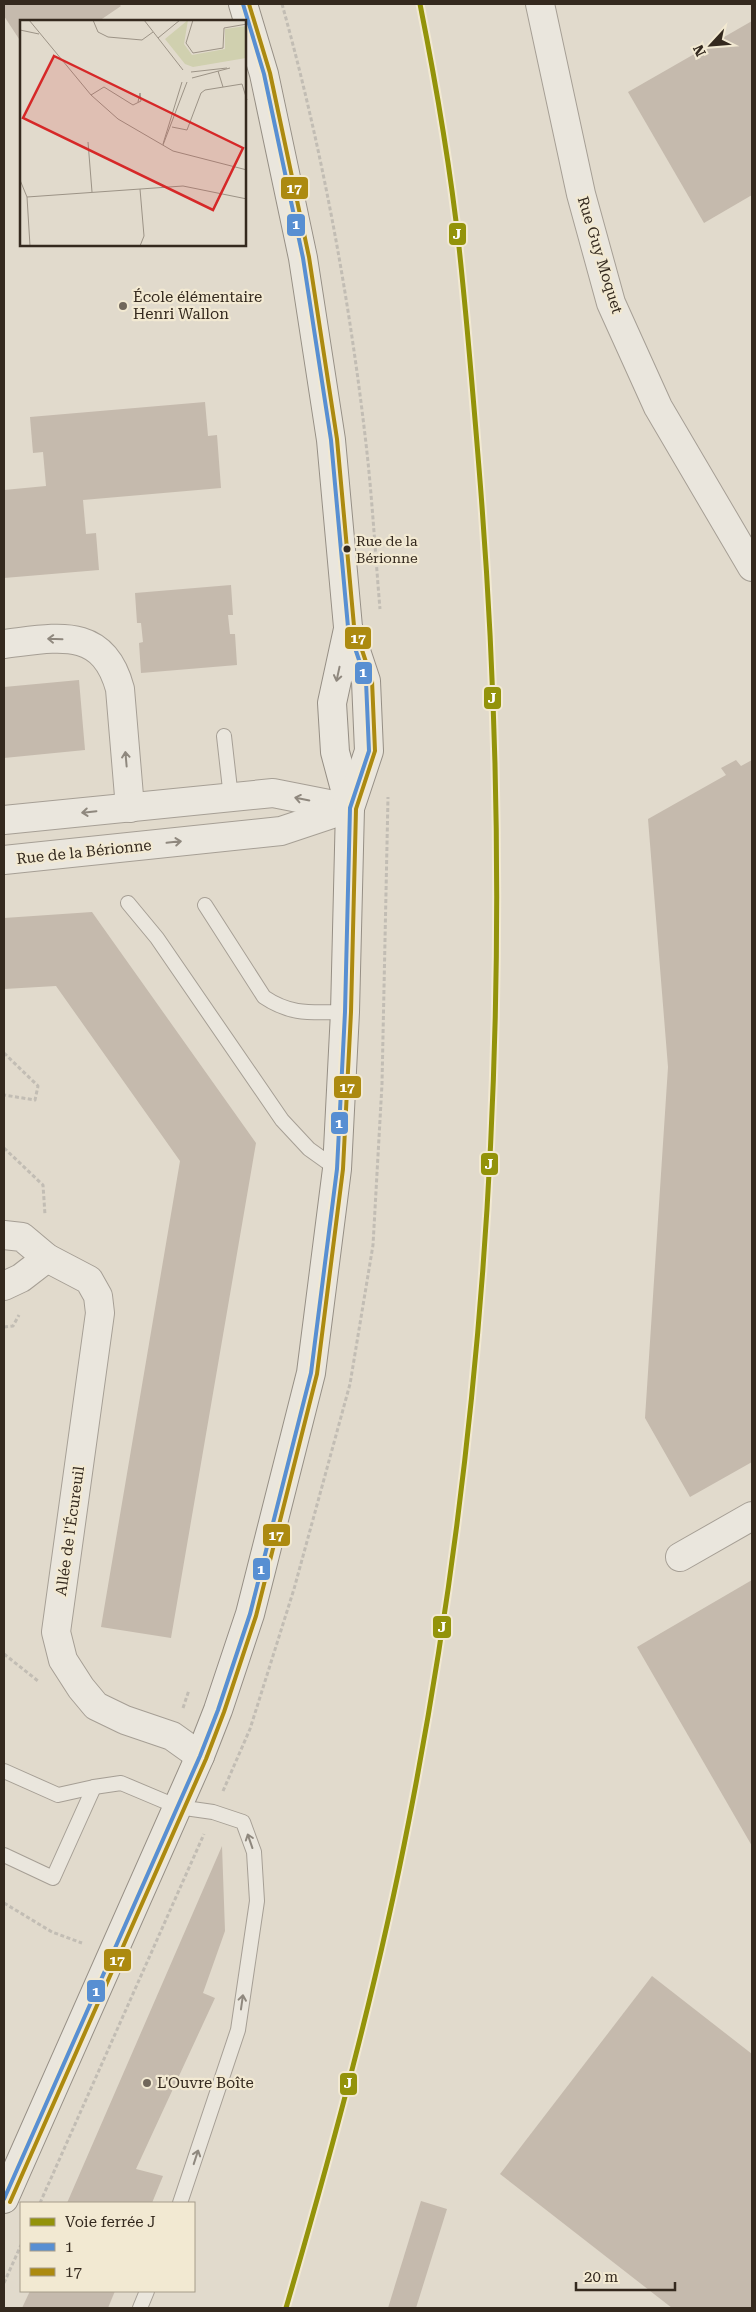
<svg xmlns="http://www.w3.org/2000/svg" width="756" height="2312" font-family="'Roboto Serif',serif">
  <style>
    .building { fill: #c5baad }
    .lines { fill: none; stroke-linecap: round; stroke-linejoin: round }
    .service-casing { stroke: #a69f95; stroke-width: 16 }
    .minor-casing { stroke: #a69f95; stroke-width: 30 }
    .tertiary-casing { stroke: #a69f95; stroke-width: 30 }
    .secondary-casing { stroke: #968f85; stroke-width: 30 }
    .path { stroke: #c2bdb4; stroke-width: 3; stroke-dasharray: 4 2.5; stroke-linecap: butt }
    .service { stroke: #eae6dd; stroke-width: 14 }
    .minor { stroke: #eae6dd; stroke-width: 28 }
    .tertiary { stroke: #eae6dd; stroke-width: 28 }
    .secondary { stroke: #eae6dd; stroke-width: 28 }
    .bus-1-casing { stroke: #f2e9d2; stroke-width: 8 }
    .bus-2-casing { stroke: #f2e9d2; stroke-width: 8 }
    .bus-1 { stroke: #588fd2; stroke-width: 4 }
    .bus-2 { stroke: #ac8a10; stroke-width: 4 }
    .rail-1-casing { stroke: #f2e9d2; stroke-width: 9 }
    .rail-1 { stroke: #93930a; stroke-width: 5 }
    .oneway { stroke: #8f887e }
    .poi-dot { fill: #71675b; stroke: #f2e9d2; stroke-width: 2 }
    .bus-dot { fill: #34291e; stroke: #f2e9d2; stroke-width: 2 }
    .labels { text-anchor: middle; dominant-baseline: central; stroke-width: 4.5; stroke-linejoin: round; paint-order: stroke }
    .bus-label { font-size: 14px; fill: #34291e; stroke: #f2e9d2; text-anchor: start }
    .street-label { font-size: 15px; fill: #34291e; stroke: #f2e9d2 }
    .poi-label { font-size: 15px; fill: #34291e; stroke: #f2e9d2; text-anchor: start }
    .inset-road { fill: none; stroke: #9c9386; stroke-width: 1 }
    .view { fill: #d62828; fill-opacity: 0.15; stroke: #d62828; stroke-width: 2.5 }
    .inset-edge { fill: none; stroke: #34291e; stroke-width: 2.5 }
    .line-badge { stroke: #f2e9d2; stroke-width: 2 }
    .badge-label { font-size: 14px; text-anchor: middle; font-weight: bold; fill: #fff }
  </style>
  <rect width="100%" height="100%" fill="#e1dacc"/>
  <g class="building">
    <polygon points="4,4 119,4 121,6 99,21 21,21 21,42 4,16"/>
    <polygon points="752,21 752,195 704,223 628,92"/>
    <polygon points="205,402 208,436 217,435 221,488 83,500 86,534 96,533 99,570 4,578 4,490 46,486 43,452 33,453 30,417"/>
    <polygon points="231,585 233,615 228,615 230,634 235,634 237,665 141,673 139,643 143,642 141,623 137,623 135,593"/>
    <polygon points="79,680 85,750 4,758 4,687"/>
    <polygon points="736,760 741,766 752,760 752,1462 690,1497 645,1418 668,1067 648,819 726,775 721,768"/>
    <polygon points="92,912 256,1143 171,1638 101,1627 180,1161 56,986 4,989 4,918"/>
    <polygon points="752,1580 752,1846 637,1647"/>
    <polygon points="222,1846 225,1931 203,1993 215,1998 136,2169 163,2176 152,2203 67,2203"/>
    <polygon points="652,1976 752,2054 752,2308 672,2308 500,2174"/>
    <polygon points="421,2201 447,2209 416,2308 388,2308"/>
    <polygon points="30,2291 115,2291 108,2308 22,2308"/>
  </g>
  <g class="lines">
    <g class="service-casing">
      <g id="service">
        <polyline points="224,736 231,798"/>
        <polyline points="128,903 157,938 282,1120 309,1149 337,1169"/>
        <path d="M205 905 264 997C292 1016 313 1012 345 1012"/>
        <polyline points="4,1771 58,1795 94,1787 121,1783 178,1807 213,1812 243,1822 254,1852 257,1901 238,2030 180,2203"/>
        <polyline points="4,1855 53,1878 94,1787"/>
        <polyline points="140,2308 147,2291"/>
      </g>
    </g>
    <g class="minor-casing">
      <g id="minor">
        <polyline points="540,4 581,194 611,303 658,407 752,567"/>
        <path d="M4 644C56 638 103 625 120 689L130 808"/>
        <polyline points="4,1235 22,1237 47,1258 89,1280 98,1296 100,1313 56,1632 63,1660 81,1688 96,1706 125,1720 172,1736 200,1756"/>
        <polyline points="4,1286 21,1278 47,1258"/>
        <polyline points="680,1557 752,1516"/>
      </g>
    </g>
    <g class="tertiary-casing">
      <g id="tertiary">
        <polyline points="4,820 273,793 349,808"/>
        <polyline points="4,860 281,831 350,808"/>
      </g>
    </g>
    <g class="secondary-casing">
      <g id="secondary">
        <polyline points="348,629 332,703 335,752 350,808"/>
        <polyline points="4,2199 200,1756 218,1710 250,1614 311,1373 337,1169 345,1012 350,808 369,751 366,681 348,627 331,440 303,258 264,74 243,4"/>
      </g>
    </g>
    <g class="path">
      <path d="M282 4C321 144 348 290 365 435 372 493 375 551 380 609"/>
      <polyline points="4,1053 38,1086 35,1100 4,1095"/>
      <polyline points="4,1148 43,1185 45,1215"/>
      <polyline points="4,1327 13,1326 19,1315"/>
      <polyline points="4,1654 38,1681"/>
      <polyline points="183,1708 189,1690"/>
      <polyline points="223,1791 250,1729 294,1589 350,1384 373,1245 382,1084 388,797"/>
      <polyline points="4,1903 52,1932 82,1943"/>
      <polyline points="40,2203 204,1834"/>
      <polyline points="4,2283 21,2245"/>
    </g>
    <use href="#service" class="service"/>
    <use href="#minor" class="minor"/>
    <use href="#tertiary" class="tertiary"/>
    <use href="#secondary" class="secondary"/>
    <g class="bus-1-casing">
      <polyline id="bus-1" points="4,2199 200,1756 218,1710 250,1614 311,1373 337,1169 345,1012 350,808 369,751 366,681 348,627 331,440 303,258 264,74 243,4"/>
    </g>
    <g class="bus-2-casing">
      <polyline id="bus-2" points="10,2202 206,1759 224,1712 256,1616 317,1374 343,1169 351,1012 356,809 375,751 372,680 354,626 337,439 309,257 270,73 249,4"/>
    </g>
    <use href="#bus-1" class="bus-1"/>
    <use href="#bus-2" class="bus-2"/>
    <g class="rail-1-casing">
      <path id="rail-1" d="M286 2308C333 2147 377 1985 409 1820 496 1376 516 919 479 468 473 394 467 320 459 247 450 165 436 84 420 4"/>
    </g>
    <use href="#rail-1" class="rail-1"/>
  </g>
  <defs><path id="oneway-shaft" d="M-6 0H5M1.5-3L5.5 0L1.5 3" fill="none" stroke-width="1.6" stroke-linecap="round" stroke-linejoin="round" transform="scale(1.25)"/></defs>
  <g class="oneway">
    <use href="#oneway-shaft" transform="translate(55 639) rotate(-178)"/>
    <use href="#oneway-shaft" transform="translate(338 674) rotate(102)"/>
    <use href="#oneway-shaft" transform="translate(126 759) rotate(-95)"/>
    <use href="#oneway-shaft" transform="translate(302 799) rotate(-169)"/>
    <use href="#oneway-shaft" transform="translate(89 812) rotate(174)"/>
    <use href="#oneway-shaft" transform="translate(174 842) rotate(-6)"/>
    <use href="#oneway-shaft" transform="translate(250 1841) rotate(-109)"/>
    <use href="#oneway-shaft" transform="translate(242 2002) rotate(-82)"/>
    <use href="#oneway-shaft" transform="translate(196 2157) rotate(-72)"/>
  </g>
  <g class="poi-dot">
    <circle cx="123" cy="306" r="5"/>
    <circle cx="147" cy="2083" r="5"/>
  </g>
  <circle class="bus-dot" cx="347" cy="549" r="4.5"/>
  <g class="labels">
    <g class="bus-label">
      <text x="356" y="541">Rue de la<tspan x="356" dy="17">Bérionne</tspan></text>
    </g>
    <g class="street-label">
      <text transform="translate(600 255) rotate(73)">Rue Guy Moquet</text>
      <text transform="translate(84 852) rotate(-6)">Rue de la Bérionne</text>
      <text transform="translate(70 1531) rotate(-82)">Allée de l'Écureuil</text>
    </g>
    <g class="poi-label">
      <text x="133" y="297">École élémentaire<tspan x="133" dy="17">Henri Wallon</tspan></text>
      <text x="157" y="2083">L'Ouvre Boîte</text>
    </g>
  </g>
  <g transform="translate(20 20)">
    <rect width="226" height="226" fill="#e1dacc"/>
    <path d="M168 0 164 24 172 35 205 29V9L226 6V38L173 47 165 44 145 19Z" fill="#d0d0af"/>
    <path class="inset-road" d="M9 0 71 75 98 99 153 131 227 150M73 0 78 12 88 17 122 20 133 12M124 0 163 50M173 0 166 23 173 33 203 28 204 8 227 4M0 10 19 14M138 18 160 0M198 51 203 67M171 52 207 48M172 58 210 48M71 75 84 67 113 85 121 81 120 73 118 82M152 107 167 110 181 73 185 70 222 64 227 80M68 122 72 172M143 124 162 62M143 125 167 62M0 160 7 177 10 226M120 169 124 216 120 226M7 177 163 166 227 179"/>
    <path class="view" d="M34 36 223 128 193 190 3 98Z"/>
    <rect width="226" height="226" class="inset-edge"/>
  </g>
  <g class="line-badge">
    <rect x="280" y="176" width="29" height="24" rx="5" fill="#ac8a10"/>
    <rect x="286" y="213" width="20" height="24" rx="5" fill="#588fd2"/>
    <rect x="448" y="222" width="19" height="24" rx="5" fill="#93930a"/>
    <rect x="344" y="626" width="28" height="24" rx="5" fill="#ac8a10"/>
    <rect x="354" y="661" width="19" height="24" rx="5" fill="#588fd2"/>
    <rect x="483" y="686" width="19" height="24" rx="5" fill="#93930a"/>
    <rect x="333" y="1075" width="29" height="24" rx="5" fill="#ac8a10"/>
    <rect x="330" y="1111" width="19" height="24" rx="5" fill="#588fd2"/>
    <rect x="480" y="1152" width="19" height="24" rx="5" fill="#93930a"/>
    <rect x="262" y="1523" width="29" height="24" rx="5" fill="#ac8a10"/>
    <rect x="252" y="1557" width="19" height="24" rx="5" fill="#588fd2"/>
    <rect x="432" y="1615" width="20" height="24" rx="5" fill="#93930a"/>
    <rect x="103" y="1948" width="29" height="24" rx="5" fill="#ac8a10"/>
    <rect x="86" y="1979" width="20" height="24" rx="5" fill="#588fd2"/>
    <rect x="339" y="2072" width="19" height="24" rx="5" fill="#93930a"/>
  </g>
  <g class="badge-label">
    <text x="294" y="193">17</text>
    <text x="296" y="229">1</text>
    <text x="457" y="239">J</text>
    <text x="358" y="643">17</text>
    <text x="363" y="677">1</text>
    <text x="492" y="703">J</text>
    <text x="347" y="1092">17</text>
    <text x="339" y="1128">1</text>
    <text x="489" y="1169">J</text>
    <text x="276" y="1540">17</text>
    <text x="261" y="1574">1</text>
    <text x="442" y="1632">J</text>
    <text x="117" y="1965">17</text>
    <text x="96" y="1996">1</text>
    <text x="348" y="2088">J</text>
  </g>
  <rect width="756" height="2312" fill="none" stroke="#34291e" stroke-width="10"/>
  <rect x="20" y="2202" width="175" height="90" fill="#f2e9d2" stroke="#a69c8a"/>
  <rect x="30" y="2218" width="25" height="8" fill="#93930a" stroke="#a69c8a"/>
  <text x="65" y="2227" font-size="15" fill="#34291e">Voie ferrée J</text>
  <rect x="30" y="2243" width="25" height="8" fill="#588fd2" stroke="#a69c8a"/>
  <text x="65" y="2252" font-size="15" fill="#34291e">1</text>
  <rect x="30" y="2268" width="25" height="8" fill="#ac8a10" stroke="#a69c8a"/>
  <text x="65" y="2277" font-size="15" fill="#34291e">17</text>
  <g transform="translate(711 45) rotate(244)" stroke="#f2e9d2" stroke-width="4" paint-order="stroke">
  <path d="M0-4L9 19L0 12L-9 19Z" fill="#34291e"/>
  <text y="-8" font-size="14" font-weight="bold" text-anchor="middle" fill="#34291e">N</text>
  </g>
  <path d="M576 2282v8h99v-8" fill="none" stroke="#34291e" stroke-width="2.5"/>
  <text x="584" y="2282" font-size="15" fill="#34291e" stroke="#f2e9d2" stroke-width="4" paint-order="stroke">20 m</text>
</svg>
